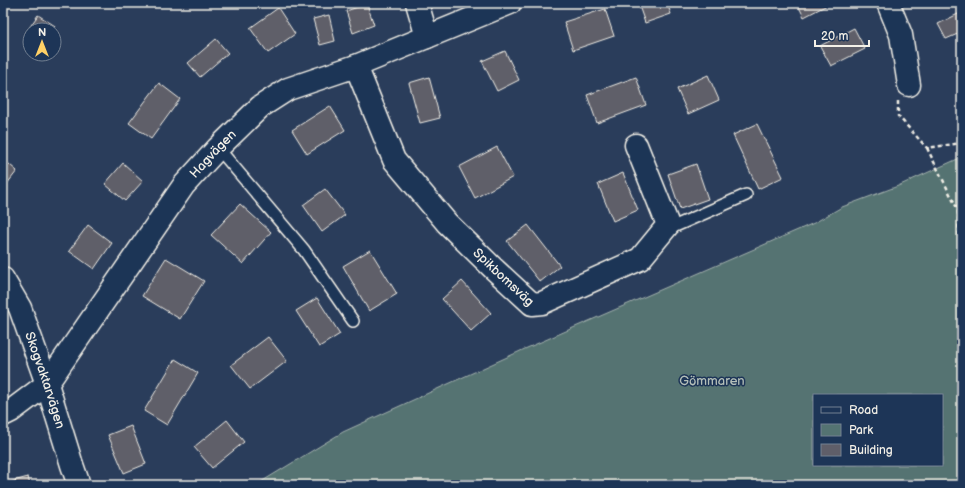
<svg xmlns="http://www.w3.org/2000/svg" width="965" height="488" font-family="'Balsamiq Sans',sans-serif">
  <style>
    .green { fill: #547372; stroke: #a4b2ad; fill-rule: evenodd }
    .building { fill: #5f5e69; stroke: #f4f1e8 }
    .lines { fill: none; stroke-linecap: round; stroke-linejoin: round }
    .service-casing { stroke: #f4f1e8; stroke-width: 14 }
    .minor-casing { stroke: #f4f1e8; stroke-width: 25 }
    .path { stroke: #f4f1e8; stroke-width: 2.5; stroke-dasharray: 4 3; stroke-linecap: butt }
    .service { stroke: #1d3557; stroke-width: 11 }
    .minor { stroke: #1d3557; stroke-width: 22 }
    .labels { text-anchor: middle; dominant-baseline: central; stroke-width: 3; stroke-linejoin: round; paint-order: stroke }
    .street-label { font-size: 13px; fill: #f4f1e8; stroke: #1d3557 }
    .park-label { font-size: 13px; fill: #b4bfb9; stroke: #1d3557 }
  </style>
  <rect width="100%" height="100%" fill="#2a3d5b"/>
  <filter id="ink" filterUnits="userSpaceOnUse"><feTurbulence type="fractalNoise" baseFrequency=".025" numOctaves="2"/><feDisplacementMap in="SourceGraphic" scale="8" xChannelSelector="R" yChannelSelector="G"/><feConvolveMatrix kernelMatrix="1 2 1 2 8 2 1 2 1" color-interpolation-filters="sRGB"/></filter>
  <g filter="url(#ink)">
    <path class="green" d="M962 157V485H256L343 432 527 348 814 223 842 207 898 186ZM814 395H942V465H814Z"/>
    <g class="building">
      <polygon points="638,3 667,3 671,14 645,23"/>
      <polygon points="797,3 831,3 804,17"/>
      <polygon points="367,4 374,25 353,33 346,11"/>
      <polygon points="278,8 295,34 268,53 250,28"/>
      <polygon points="605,9 614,36 573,50 564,22"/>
      <polygon points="962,12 962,37 960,33 946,39 938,24"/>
      <polygon points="38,15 55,26 52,30 30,30 30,38 25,34"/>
      <polygon points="329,15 335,41 320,45 313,19"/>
      <polygon points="854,28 865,49 831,66 820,46"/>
      <polygon points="216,39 228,53 200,77 188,63"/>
      <polygon points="505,51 519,80 497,91 482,61"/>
      <polygon points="708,75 719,100 688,114 677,89"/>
      <polygon points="429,77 440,118 420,123 409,83"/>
      <polygon points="636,77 646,105 597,123 587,95"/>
      <polygon points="159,83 180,99 151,139 129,123"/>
      <polygon points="330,106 345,130 307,154 292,130"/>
      <polygon points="757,124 783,177 758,189 733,135"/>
      <polygon points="497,147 513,177 475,198 459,167"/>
      <polygon points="3,159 17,171 3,189"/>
      <polygon points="123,163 143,181 125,201 105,184"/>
      <polygon points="696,164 708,199 680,209 668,174"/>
      <polygon points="623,173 638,210 613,221 598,184"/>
      <polygon points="325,189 345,215 322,232 303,205"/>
      <polygon points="240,204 271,232 243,264 211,235"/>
      <polygon points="88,225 112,243 94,269 69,251"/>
      <polygon points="528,225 560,266 540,282 507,241"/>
      <polygon points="370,250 397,294 369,311 343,266"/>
      <polygon points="166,258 204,281 180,319 142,296"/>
      <polygon points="462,281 491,313 471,331 442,299"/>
      <polygon points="317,298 340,334 319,347 296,311"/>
      <polygon points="268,337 287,361 250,389 231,365"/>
      <polygon points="175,359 198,373 167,425 144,411"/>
      <polygon points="227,420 244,442 212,468 194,447"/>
      <polygon points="131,426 146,464 124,473 108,435"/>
      <polygon points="28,477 30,485 3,485 3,484"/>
    </g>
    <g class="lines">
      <g class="service-casing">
        <g id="service">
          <polyline points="218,148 304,250 353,321"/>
          <polyline points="668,225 673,227 746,195"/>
        </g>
      </g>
      <g class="minor-casing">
        <g id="minor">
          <polyline points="417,3 427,37"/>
          <polyline points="888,3 901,35 909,85"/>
          <path id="s1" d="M356 66 394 160 447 223 494 269 532 304 542 303 640 259 668 225 636 145"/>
          <path id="s2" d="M3 279 20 308 47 384 72 465 79 485"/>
          <path id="s3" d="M3 415 11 411 47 384 184 185 218 148 260 107 288 89 356 66 510 3"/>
        </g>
      </g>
      <g class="path">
        <polyline points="898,101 898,116 927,148 962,143"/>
        <polyline points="927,148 958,210 962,315"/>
      </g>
      <use href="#service" class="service"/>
      <use href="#minor" class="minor"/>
    </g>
  </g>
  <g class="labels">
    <g class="street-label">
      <text stroke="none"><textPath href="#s3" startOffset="338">Hagvägen</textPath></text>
      <text stroke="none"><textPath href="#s1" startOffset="262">Spikbomsväg</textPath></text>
      <text stroke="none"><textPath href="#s2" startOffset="110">Skogvaktarvägen</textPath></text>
    </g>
    <g class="park-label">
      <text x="712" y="381">Gömmaren</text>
    </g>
  </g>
  <rect width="965" height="488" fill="none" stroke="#1d3557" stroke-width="16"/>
  <rect x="8" y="8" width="949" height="472" fill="none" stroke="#f4f1e8" stroke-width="1.5" filter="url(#ink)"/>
  <rect x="813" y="394" width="130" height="72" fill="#1d3557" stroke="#738091"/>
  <rect x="821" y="407" width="20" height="6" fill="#1d3557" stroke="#738091"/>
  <text x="849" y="414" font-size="12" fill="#f4f1e8">Road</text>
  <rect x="821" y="424" width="20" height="12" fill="#547372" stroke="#738091"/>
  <text x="849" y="434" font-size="12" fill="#f4f1e8">Park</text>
  <rect x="821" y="444" width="20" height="12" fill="#5f5e69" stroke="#738091"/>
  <text x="849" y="454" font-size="12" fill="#f4f1e8">Building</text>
  <g transform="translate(42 42)"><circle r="19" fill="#1d3557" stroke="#738091"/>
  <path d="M0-3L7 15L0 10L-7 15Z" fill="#ffd166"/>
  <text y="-6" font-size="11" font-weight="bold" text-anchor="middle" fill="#f4f1e8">N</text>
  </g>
  <path d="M815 40v6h54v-6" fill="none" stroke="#f4f1e8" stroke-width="2"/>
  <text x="821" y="40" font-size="12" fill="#f4f1e8" stroke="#1d3557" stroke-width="3" paint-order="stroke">20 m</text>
</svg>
